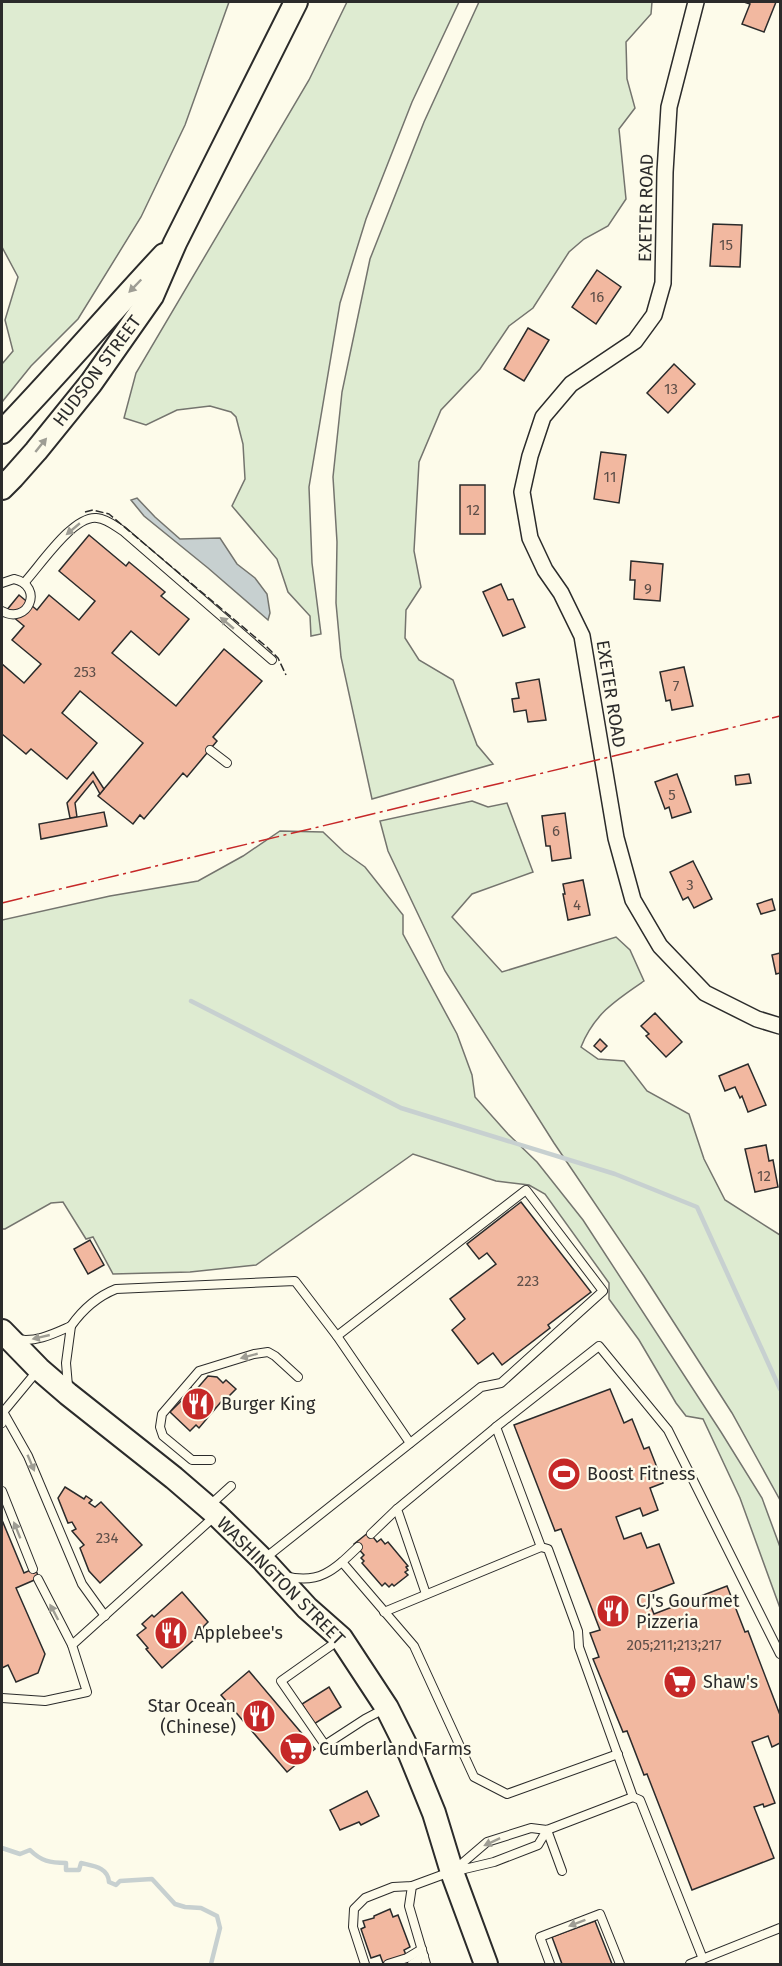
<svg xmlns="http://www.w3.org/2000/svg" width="782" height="1966" font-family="'Fira Sans',sans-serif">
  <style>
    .green { fill: #deebd1; stroke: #74746e; stroke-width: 1.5 }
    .water { fill: #c7d0d0; stroke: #74746e; stroke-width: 1.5 }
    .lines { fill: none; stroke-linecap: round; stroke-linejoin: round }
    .stream { stroke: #c7d0d0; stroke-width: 4.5 }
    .building { fill: #f2b8a0; stroke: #2b2b2b; stroke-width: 1.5 }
    .service-casing { stroke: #2b2b2b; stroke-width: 10 }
    .minor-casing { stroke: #2b2b2b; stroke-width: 18 }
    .primary-casing { stroke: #2b2b2b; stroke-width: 26 }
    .service { stroke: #fdfbea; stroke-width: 8 }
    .minor { stroke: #fdfbea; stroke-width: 15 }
    .primary { stroke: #fdfbea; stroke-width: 22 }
    .fence { stroke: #2b2b2b; stroke-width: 1.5; stroke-dasharray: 8 3; stroke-linecap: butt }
    .power { stroke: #c62828; stroke-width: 1.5; stroke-dasharray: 21 4.5 3 4.5; stroke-linecap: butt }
    .oneway { fill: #9e9d94 }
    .labels { text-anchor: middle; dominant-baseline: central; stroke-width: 4.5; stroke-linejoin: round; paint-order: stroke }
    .number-label { font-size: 15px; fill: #5d4e48 }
    .street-label { font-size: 18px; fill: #2b2b2b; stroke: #fdfbea }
    .poi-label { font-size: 18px; fill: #2b2b2b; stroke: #fdfbea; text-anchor: start }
  </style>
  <rect width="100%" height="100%" fill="#fdfbea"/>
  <g class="green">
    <polygon points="2,2 229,2 185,125 141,217 78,319 31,366 2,402 2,364 13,351 5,320 18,277 2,247"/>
    <polygon points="347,2 459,2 412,102 366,219 340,303 309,487 312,563 321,634 311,636 310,616 288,592 277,559 232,506 245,479 243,444 236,417 231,412 210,406 177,410 146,425 124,418 136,373 309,80"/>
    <polygon points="479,2 652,2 651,14 626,42 627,79 635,108 619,129 626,199 608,226 584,239 569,252 533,308 509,326 480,369 441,410 419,462 414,551 421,587 406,610 405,638 419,660 453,680 477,745 493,764 372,799 341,657 336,603 337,542 333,477 342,392 370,259 424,122"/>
    <path d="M472 801 488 807 507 803 533 872 472 894 452 917 502 972 616 937 630 950 644 981C616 1000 594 1014 581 1047L598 1059 624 1061 647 1091 689 1114 704 1159 725 1200 780 1235V1500L732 1413 644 1276 554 1143 445 971 388 851 380 821Z"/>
    <polygon points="280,831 323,832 344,852 365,867 403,915 403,934 457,1034 472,1075 475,1097 508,1134 537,1162 583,1220 721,1432 762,1498 780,1547 780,1608 740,1498 703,1419 686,1416 676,1403 639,1340 609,1299 609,1283 545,1194 529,1185 496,1181 413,1154 256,1265 190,1272 113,1274 93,1237 86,1239 63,1202 51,1203 5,1229 2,1229 2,920 110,896 198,881 243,856"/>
  </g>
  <polygon class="water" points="137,498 155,517 180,539 220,538 237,564 255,578 267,594 270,613 268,620 208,568 144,516 131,500"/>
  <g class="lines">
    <g class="stream">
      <polyline points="191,1001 401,1108 615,1174 697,1207 780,1389"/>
      <path d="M2 1848 20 1854 30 1850C41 1861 50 1863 66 1863V1870H79L81 1863C93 1866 108 1867 109 1882L116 1885 120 1881 152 1879 175 1904 185 1907 201 1908 217 1916 220 1928 211 1964"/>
    </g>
  </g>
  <g class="building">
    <polygon points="744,2 776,2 764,32 742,24 750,4"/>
    <polygon points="713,224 742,225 740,267 710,266"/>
    <polygon points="597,270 621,287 596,324 572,307"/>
    <polygon points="528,328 549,340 524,381 504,369"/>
    <polygon points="674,364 695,384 668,413 647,393"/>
    <polygon points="601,452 626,455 619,503 594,499"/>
    <rect x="460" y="485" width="25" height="49"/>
    <polygon points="89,535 126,566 129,562 165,592 161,596 189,619 159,655 131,631 112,653 176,706 224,649 262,681 213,737 217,741 187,777 183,773 144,819 140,815 133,824 98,796 143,743 80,691 62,713 97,743 67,779 31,749 26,754 2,734 2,664 24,683 41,664 12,640 24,626 6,611 19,595 37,610 49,595 79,620 95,601 59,571"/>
    <polygon points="631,561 663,564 660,601 634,599 635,580 630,580"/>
    <polygon points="501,584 508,600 513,599 525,627 503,636 483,592"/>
    <polygon points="684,667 693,706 672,710 670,700 666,701 660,672"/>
    <polygon points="539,679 546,720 528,722 526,710 514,712 512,699 519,698 516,683"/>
    <polygon points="93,772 104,789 100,794 93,781 75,803 77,817 70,818 67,803"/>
    <polygon points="677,774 691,812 672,818 669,807 665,809 655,782"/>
    <polygon points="749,774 751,783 736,785 735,776"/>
    <polygon points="104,812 107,826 41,839 39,824"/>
    <polygon points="565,813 571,858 552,861 550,846 546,846 542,816"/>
    <polygon points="693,861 712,899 694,908 688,897 683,900 670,872"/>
    <polygon points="583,880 590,915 568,920 563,894 565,894 563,884"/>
    <polygon points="772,899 775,910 761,914 757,904"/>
    <polygon points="780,953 780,973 776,974 772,955"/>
    <polygon points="655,1013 682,1042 666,1057 646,1036 649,1034 641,1026"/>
    <polygon points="600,1039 607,1046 601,1052 594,1046"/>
    <polygon points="748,1064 766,1105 748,1112 742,1096 740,1098 735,1087 725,1091 719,1076"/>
    <polygon points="766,1145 769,1161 773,1160 778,1187 755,1192 745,1149"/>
    <polygon points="521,1202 591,1292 548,1325 550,1328 502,1365 493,1353 478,1364 452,1330 465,1319 450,1299 496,1264 487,1253 479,1259 467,1244"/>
    <polygon points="90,1240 104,1265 88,1274 74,1249"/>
    <polygon points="208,1376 217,1377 223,1383 226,1380 236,1389 228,1397 226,1396 199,1428 196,1425 190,1431 170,1412 184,1398 182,1396 190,1387 195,1391"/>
    <polygon points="610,1389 624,1423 632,1419 644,1449 649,1447 663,1483 650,1488 658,1510 643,1516 640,1508 616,1517 624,1539 641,1533 647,1548 659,1544 674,1583 646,1594 654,1614 727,1586 745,1632 748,1631 780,1715 780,1743 772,1747 768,1736 752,1742 775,1803 764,1807 763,1804 754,1807 774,1858 692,1890 647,1774 644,1775 627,1731 623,1732 593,1659 599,1657 590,1633 600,1630 561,1529 555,1531 514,1425"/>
    <polygon points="65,1487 84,1499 86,1496 92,1500 89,1503 95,1507 101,1502 142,1545 100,1583 89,1571 80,1548 84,1545 72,1531 76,1529 72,1522 68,1523 58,1498"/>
    <polygon points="2,1520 24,1573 35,1568 39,1578 16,1588 45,1654 38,1673 16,1682 8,1665 2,1668"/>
    <polygon points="369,1532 377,1542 381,1539 385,1544 388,1542 408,1566 406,1567 408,1570 405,1572 408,1575 394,1586 392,1584 389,1587 385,1583 382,1586 362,1563 364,1561 361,1558 364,1555 354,1544"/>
    <polygon points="182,1592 208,1622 203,1627 205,1630 162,1668 146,1649 148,1648 137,1635 146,1628 142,1624 152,1615 154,1617"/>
    <polygon points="249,1671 315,1749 287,1772 221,1695"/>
    <polygon points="329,1687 341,1707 314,1724 302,1704"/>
    <polygon points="367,1791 379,1816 361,1825 359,1822 340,1830 330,1810"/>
    <polygon points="390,1909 393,1917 398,1915 410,1947 404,1950 406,1955 400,1957 402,1964 385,1964 385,1962 383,1963 380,1955 371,1958 361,1929 365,1927 363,1921 374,1918 374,1916"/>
    <polygon points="595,1921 612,1964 562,1964 552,1937"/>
  </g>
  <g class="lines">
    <g class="service-casing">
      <g id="service">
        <path d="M2 583 14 579C45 586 28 626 2 611"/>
        <path d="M24 583C40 566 73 515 97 518 107 519 115 526 123 531L272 660"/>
        <polyline points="210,750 227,763"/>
        <path d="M71 1326C83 1309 96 1297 116 1289L295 1281 337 1336 410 1443"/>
        <path d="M17 1339C36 1343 55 1333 71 1326L66 1363 68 1386"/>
        <polyline points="2,1410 28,1456 82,1584 105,1616"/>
        <polyline points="2,1423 4,1411 38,1370"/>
        <polyline points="211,1460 192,1460 163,1436 160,1427 162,1414 199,1371 254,1354 268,1352 275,1356 298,1377"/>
        <polyline points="2,1491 33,1569"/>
        <polyline points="209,1506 231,1486"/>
        <polyline points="371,1534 397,1509"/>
        <polyline points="264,1559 481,1387 501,1383 603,1291 526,1190 337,1336"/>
        <polyline points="342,1562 414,1646 474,1777 507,1794 618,1754"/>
        <path d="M285 1576C319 1585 334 1570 358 1547"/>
        <polyline points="38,1579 72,1645"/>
        <polyline points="426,1594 397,1509 496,1427"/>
        <polyline points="384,1612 541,1547"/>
        <polyline points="339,1640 281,1681 325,1745 365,1719 386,1708"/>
        <polyline points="2,1698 45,1701 87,1692 72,1645 215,1516"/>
        <polyline points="547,1830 538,1845 494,1862 452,1872 487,1842 531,1828 547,1830 633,1797"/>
        <polyline points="547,1830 562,1871"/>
        <polyline points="412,1886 409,1906 426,1964"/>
        <polyline points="703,1959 640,1800 633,1797 579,1647 578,1631 548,1549 541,1547 496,1427 599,1346 668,1430 780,1654"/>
        <polyline points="365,1964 353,1927 354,1909 365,1898 393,1887 412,1886 450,1872"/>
        <polyline points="388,1964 407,1958 422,1949"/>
        <polyline points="412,1964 424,1956"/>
        <polyline points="550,1964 540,1937 600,1914 620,1964"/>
        <polyline points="690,1964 780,1928"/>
      </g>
    </g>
    <g class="minor-casing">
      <polyline id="minor" points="696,2 669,107 665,172 663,283 654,315 635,341 571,384 543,417 530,456 522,492 530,538 545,570 561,593 582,636 616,838 633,900 660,946 705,993 757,1019 780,1026"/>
    </g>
    <g class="primary-casing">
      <g id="primary">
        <path d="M2 432C57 375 109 314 164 255"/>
        <polyline points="2,488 13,477 36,451 91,383 152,296 175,243 296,2"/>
        <polyline points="2,1331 39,1369 68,1394 174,1478 217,1515 263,1560 307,1608 341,1638 387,1708 410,1754 434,1813 452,1872 486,1964"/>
      </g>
    </g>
    <use href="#service" class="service"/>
    <use href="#minor" class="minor"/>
    <use href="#primary" class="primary"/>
    <polyline class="fence" points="85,512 93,510 109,514 268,648 278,658 286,675"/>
    <polyline class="power" points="2,903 780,716"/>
  </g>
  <defs><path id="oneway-solid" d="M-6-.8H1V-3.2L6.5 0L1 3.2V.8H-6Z" transform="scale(1.5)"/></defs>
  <g class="oneway">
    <use href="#oneway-solid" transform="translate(135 286) rotate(134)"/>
    <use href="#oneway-solid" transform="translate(41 445) rotate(-51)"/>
    <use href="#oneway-solid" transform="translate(73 529) rotate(140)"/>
    <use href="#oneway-solid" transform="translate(227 623) rotate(-140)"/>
    <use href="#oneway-solid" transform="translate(41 1337) rotate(167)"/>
    <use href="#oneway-solid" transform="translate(249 1356) rotate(165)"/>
    <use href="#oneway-solid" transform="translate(31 1463) rotate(67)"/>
    <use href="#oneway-solid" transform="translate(17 1530) rotate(-112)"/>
    <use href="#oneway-solid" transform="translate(54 1612) rotate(-118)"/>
    <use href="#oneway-solid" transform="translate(492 1842) rotate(155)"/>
    <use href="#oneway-solid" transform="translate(577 1923) rotate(159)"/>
  </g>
  <defs>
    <g id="restaurant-disc" transform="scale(1.725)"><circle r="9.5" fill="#c62828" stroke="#fdfbea"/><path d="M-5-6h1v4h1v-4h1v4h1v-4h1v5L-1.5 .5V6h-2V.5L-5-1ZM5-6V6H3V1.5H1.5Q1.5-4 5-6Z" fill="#fff"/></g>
    <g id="stadium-disc" transform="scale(1.725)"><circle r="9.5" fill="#c62828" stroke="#fdfbea"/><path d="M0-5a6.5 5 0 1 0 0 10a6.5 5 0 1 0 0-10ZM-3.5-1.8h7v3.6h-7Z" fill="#fff"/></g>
    <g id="supermarket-disc" transform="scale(1.725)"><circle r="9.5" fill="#c62828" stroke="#fdfbea"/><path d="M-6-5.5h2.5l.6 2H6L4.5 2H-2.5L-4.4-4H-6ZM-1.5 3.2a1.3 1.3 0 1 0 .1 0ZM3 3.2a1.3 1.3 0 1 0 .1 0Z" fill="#fff"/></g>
  </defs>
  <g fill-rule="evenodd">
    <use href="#restaurant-disc" x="198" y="1404"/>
    <use href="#stadium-disc" x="564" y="1474"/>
    <use href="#restaurant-disc" x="613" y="1611"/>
    <use href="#restaurant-disc" x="171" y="1633"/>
    <use href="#supermarket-disc" x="680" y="1682"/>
    <use href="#restaurant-disc" x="259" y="1716"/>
    <use href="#supermarket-disc" x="296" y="1749"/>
  </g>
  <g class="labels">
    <g class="number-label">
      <text x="726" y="245">15</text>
      <text x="597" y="297">16</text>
      <text x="671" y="389">13</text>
      <text x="610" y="477">11</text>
      <text x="473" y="510">12</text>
      <text x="648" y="589">9</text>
      <text x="85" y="672">253</text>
      <text x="676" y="686">7</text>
      <text x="672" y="795">5</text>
      <text x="556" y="831">6</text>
      <text x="690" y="885">3</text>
      <text x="577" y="905">4</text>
      <text x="764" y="1176">12</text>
      <text x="528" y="1281">223</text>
      <text x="107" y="1538">234</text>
      <text x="674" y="1645">205;211;213;217</text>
    </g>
    <g class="street-label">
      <text transform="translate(646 208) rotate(-89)">EXETER ROAD</text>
      <text transform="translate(97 371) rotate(-53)">HUDSON STREET</text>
      <text transform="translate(611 694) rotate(81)">EXETER ROAD</text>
      <text transform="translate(281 1581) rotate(45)">WASHINGTON STREET</text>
    </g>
    <g class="poi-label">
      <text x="221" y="1404">Burger King</text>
      <text x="587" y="1474">Boost Fitness</text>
      <text x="636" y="1601">CJ's Gourmet<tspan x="636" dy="21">Pizzeria</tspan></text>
      <text x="194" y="1633">Applebee's</text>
      <text x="703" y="1682">Shaw's</text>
      <text x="236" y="1706" text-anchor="end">Star Ocean<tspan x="236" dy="21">(Chinese)</tspan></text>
      <text x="319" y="1749">Cumberland Farms</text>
    </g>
  </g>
  <rect width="782" height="1966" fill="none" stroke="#2b2b2b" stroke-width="6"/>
</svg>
